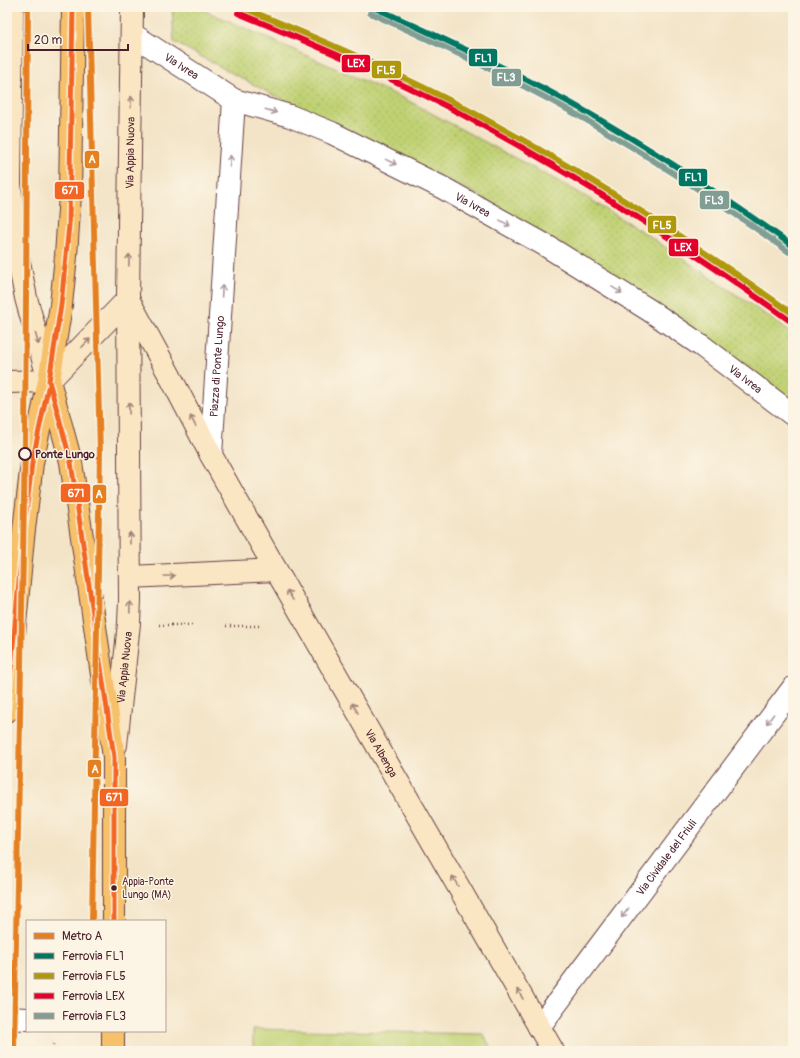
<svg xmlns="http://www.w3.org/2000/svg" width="800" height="1058" font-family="Pangolin,sans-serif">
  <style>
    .grass { fill: url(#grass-dots); stroke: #85784f }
    .garden { fill: #c0d173; stroke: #85784f }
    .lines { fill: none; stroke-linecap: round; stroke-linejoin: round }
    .street-casing { stroke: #633d42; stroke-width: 24 }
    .secondary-casing { stroke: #633d42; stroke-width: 24 }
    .primary-casing { stroke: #633d42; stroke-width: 24 }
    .path { stroke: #633d42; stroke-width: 2.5; stroke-dasharray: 1 3; stroke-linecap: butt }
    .street { stroke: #fff; stroke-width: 22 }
    .secondary { stroke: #fbe6c4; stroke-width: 22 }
    .primary { stroke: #f6c16b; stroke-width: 22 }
    .bus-1-casing { stroke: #fcf5e5; stroke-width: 8 }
    .bus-1 { stroke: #f26522; stroke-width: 5 }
    .rail-1-casing { stroke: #fcf5e5; stroke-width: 9 }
    .rail-2-casing { stroke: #fcf5e5; stroke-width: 9 }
    .rail-3-casing { stroke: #fcf5e5; stroke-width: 9 }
    .rail-4-casing { stroke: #fcf5e5; stroke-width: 9 }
    .rail-1 { stroke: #007663; stroke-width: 6 }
    .rail-2 { stroke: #b0980d; stroke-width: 6 }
    .rail-3 { stroke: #e4002b; stroke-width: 6 }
    .rail-4 { stroke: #829e94; stroke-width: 6 }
    .metro-1-casing { stroke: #fcf5e5; stroke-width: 9 }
    .metro-1 { stroke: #e58020; stroke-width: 6 }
    .oneway { stroke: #a28278 }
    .oneway2 { stroke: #ae9aa0 }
    .stop-dot { fill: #fcf5e5; stroke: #4a1f2b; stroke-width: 2 }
    .bus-dot { fill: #4a1f2b; stroke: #fcf5e5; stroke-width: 1.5 }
    .labels { text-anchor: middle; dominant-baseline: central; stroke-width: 3; stroke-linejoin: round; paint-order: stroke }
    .bus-label { font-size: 10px; fill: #4a1f2b; stroke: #fcf5e5; text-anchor: start }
    .street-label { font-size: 11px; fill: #4a1f2b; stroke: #fcf5e5 }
    .stop-label { font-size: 11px; font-weight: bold; fill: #4a1f2b; stroke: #fcf5e5; text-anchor: start }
    .line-badge { stroke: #fcf5e5; stroke-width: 1.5 }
    .badge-label { font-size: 11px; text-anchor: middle; font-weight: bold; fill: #fff }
  </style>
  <defs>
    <pattern id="grass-dots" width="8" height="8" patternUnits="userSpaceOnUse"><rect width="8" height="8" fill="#c0d173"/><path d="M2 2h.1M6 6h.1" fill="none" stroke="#a6b364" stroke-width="1.8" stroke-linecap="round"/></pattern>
  </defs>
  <rect width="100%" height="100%" fill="#fcf5e5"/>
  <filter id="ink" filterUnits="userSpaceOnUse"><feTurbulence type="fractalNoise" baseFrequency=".025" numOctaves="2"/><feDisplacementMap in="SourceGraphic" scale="8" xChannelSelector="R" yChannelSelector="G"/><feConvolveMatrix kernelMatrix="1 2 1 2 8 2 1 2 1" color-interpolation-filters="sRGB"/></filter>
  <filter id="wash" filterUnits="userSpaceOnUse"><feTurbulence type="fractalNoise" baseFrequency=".012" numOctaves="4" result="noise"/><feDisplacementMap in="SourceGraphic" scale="16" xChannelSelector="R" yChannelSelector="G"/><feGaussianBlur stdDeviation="0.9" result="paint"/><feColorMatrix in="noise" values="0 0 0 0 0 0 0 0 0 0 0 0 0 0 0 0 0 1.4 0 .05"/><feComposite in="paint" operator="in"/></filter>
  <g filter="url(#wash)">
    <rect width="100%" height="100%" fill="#f3e4c7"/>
    <polygon class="grass" points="172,7 197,7 405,99 578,192 646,234 774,320 793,335 793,401 765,379 642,295 478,195 273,95 174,42"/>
    <polygon class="garden" points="253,1029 483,1034 493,1051 253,1051"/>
  </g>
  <g filter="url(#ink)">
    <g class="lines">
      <g class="street-casing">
        <g id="street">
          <path id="s1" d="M132 34 234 100 290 116 332 133 443 188 545 245 649 310 702 346 793 415"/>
          <path id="s2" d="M211 455 234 100"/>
          <polyline points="7,1018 27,1019"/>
          <path id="s3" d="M539 1027 793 688"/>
        </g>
      </g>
      <g class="secondary-casing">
        <g id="secondary">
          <polyline points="12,7 10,183 13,224 16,246 26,298 49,381"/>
          <path id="s4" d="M128 299 170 376 211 455 276 570 553 1051"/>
          <polyline points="7,382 49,381 128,299"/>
          <polyline points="130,577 276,570"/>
          <path id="s5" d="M116 745 129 623 130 600 128 299 132 7"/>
        </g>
      </g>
      <g class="primary-casing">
        <g id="primary">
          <polyline points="50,384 71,462 114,757 114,921"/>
          <polyline points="7,711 23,538 32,463 49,381 61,305 66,256 70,194 73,7"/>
          <polyline points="113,1051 113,1031"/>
        </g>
      </g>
      <g class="path">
        <polyline points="159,625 193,625"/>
        <polyline points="226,626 262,626"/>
        <polyline points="53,1049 54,1042"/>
        <polyline points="36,1051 36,1049"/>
        <polyline points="73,1051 73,1049"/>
      </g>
      <use href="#street" class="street"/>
      <use href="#secondary" class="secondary"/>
      <use href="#primary" class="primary"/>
      <g class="bus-1-casing">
        <g id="bus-1">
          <polyline points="73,7 69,225 61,305 49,381 71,462 114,757 114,921"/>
          <polyline points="7,711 23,538 32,463 48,388"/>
        </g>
      </g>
      <use href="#bus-1" class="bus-1"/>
      <g class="rail-1-casing">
        <path id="rail-1" d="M373 7C447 40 520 74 590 114 660 154 727 199 793 246"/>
      </g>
      <g class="rail-2-casing">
        <path id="rail-2" d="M241 7C313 36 384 67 453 102 572 164 684 236 793 314"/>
      </g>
      <g class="rail-3-casing">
        <path id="rail-3" d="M238 13C310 43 381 73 450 108 568 170 680 242 789 320"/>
      </g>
      <g class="rail-4-casing">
        <path id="rail-4" d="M370 13C444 46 518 81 588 121 657 161 724 205 789 252"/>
      </g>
      <use href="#rail-1" class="rail-1"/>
      <use href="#rail-2" class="rail-2"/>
      <use href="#rail-3" class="rail-3"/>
      <use href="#rail-4" class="rail-4"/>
      <g class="metro-1-casing">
        <g id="metro-1">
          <polyline points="88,7 100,452 92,921"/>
          <polyline points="14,1051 25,443 28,7"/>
        </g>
      </g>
      <use href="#metro-1" class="metro-1"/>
    </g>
    <defs><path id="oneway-shaft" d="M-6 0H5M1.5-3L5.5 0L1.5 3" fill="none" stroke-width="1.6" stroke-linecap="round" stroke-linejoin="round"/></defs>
    <g class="oneway">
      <use href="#oneway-shaft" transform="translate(131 102) rotate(-89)"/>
      <use href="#oneway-shaft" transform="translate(129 260) rotate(-89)"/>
      <use href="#oneway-shaft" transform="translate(37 339) rotate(74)"/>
      <use href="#oneway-shaft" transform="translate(86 343) rotate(-46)"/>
      <use href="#oneway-shaft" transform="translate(129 408) rotate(-91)"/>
      <use href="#oneway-shaft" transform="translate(193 421) rotate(-117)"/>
      <use href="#oneway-shaft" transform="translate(130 538) rotate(-90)"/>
      <use href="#oneway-shaft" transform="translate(169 576) rotate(-3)"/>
      <use href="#oneway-shaft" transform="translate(290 595) rotate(-120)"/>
      <use href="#oneway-shaft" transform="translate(130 607) rotate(-88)"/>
      <use href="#oneway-shaft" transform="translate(355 708) rotate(-120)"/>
      <use href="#oneway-shaft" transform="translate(455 881) rotate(-120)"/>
      <use href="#oneway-shaft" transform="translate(520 994) rotate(-120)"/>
    </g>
    <g class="oneway2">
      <use href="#oneway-shaft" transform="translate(271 111) rotate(16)"/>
      <use href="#oneway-shaft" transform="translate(230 161) rotate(-86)"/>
      <use href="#oneway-shaft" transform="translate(391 162) rotate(26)"/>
      <use href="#oneway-shaft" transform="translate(505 223) rotate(29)"/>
      <use href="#oneway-shaft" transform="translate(617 290) rotate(32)"/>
      <use href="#oneway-shaft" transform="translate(222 291) rotate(-86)"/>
      <use href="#oneway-shaft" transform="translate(770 719) rotate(127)"/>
      <use href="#oneway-shaft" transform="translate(625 913) rotate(127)"/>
    </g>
  </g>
  <circle class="stop-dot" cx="25" cy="454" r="6"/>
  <circle class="bus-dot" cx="114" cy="888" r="3.5"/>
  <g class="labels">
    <g class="bus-label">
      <text x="122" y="882">Appia-Ponte<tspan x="122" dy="13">Lungo (MA)</tspan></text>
    </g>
    <g class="street-label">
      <text stroke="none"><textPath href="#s1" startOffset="59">Via Ivrea</textPath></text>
      <text stroke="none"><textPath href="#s5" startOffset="593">Via Appia Nuova</textPath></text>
      <text stroke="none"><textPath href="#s1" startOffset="383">Via Ivrea</textPath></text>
      <text stroke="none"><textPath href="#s2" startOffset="89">Piazza di Ponte Lungo</textPath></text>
      <text stroke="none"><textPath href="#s1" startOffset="707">Via Ivrea</textPath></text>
      <text stroke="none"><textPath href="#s5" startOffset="78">Via Appia Nuova</textPath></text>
      <text stroke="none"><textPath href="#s4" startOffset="520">Via Albenga</textPath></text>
      <text stroke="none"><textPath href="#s3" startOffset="212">Via Cividale del Friuli</textPath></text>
    </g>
    <g class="stop-label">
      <text x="35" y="454">Ponte Lungo</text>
    </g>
  </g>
  <g class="line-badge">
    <rect x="468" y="48" width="30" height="19" rx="4" fill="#007663"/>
    <rect x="341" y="54" width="30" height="19" rx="4" fill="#e4002b"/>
    <rect x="371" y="60" width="31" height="19" rx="4" fill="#b0980d"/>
    <rect x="491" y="68" width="31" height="19" rx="4" fill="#829e94"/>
    <rect x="84" y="150" width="16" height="19" rx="4" fill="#e58020"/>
    <rect x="678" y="168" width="30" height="19" rx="4" fill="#007663"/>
    <rect x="54" y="181" width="31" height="19" rx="4" fill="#f26522"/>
    <rect x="699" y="190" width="31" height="20" rx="4" fill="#829e94"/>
    <rect x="647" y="215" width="30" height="19" rx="4" fill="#b0980d"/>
    <rect x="668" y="238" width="31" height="19" rx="4" fill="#e4002b"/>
    <rect x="60" y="483" width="31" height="20" rx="4" fill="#f26522"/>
    <rect x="92" y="484" width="15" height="20" rx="4" fill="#e58020"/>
    <rect x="87" y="759" width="15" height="19" rx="4" fill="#e58020"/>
    <rect x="99" y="788" width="30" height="19" rx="4" fill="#f26522"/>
  </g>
  <g class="badge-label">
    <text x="483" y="62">FL1</text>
    <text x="356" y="67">LEX</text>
    <text x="386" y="74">FL5</text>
    <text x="506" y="81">FL3</text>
    <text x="92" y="163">A</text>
    <text x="693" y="181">FL1</text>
    <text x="70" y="194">671</text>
    <text x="714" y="204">FL3</text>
    <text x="662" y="229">FL5</text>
    <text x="683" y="251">LEX</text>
    <text x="76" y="497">671</text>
    <text x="99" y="498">A</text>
    <text x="95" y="773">A</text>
    <text x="114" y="801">671</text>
  </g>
  <rect width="800" height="1058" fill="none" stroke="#fcf5e5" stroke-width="24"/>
  <rect x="26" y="920" width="140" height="112" fill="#fcf5e5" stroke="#b59f9b"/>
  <rect x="34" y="933" width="20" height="6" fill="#e58020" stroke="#b59f9b"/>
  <text x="62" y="940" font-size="12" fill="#4a1f2b">Metro A</text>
  <rect x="34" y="953" width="20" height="6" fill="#007663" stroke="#b59f9b"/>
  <text x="62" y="960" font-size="12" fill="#4a1f2b">Ferrovia FL1</text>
  <rect x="34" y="973" width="20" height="6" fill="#b0980d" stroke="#b59f9b"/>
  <text x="62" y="980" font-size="12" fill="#4a1f2b">Ferrovia FL5</text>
  <rect x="34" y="993" width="20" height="6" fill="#e4002b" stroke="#b59f9b"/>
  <text x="62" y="1000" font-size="12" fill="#4a1f2b">Ferrovia LEX</text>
  <rect x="34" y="1013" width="20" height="6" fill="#829e94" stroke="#b59f9b"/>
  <text x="62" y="1020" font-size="12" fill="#4a1f2b">Ferrovia FL3</text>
  <path d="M28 44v6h100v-6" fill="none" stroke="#4a1f2b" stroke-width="2"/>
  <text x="34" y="44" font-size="12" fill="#4a1f2b" stroke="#fcf5e5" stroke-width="3" paint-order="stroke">20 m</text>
</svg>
